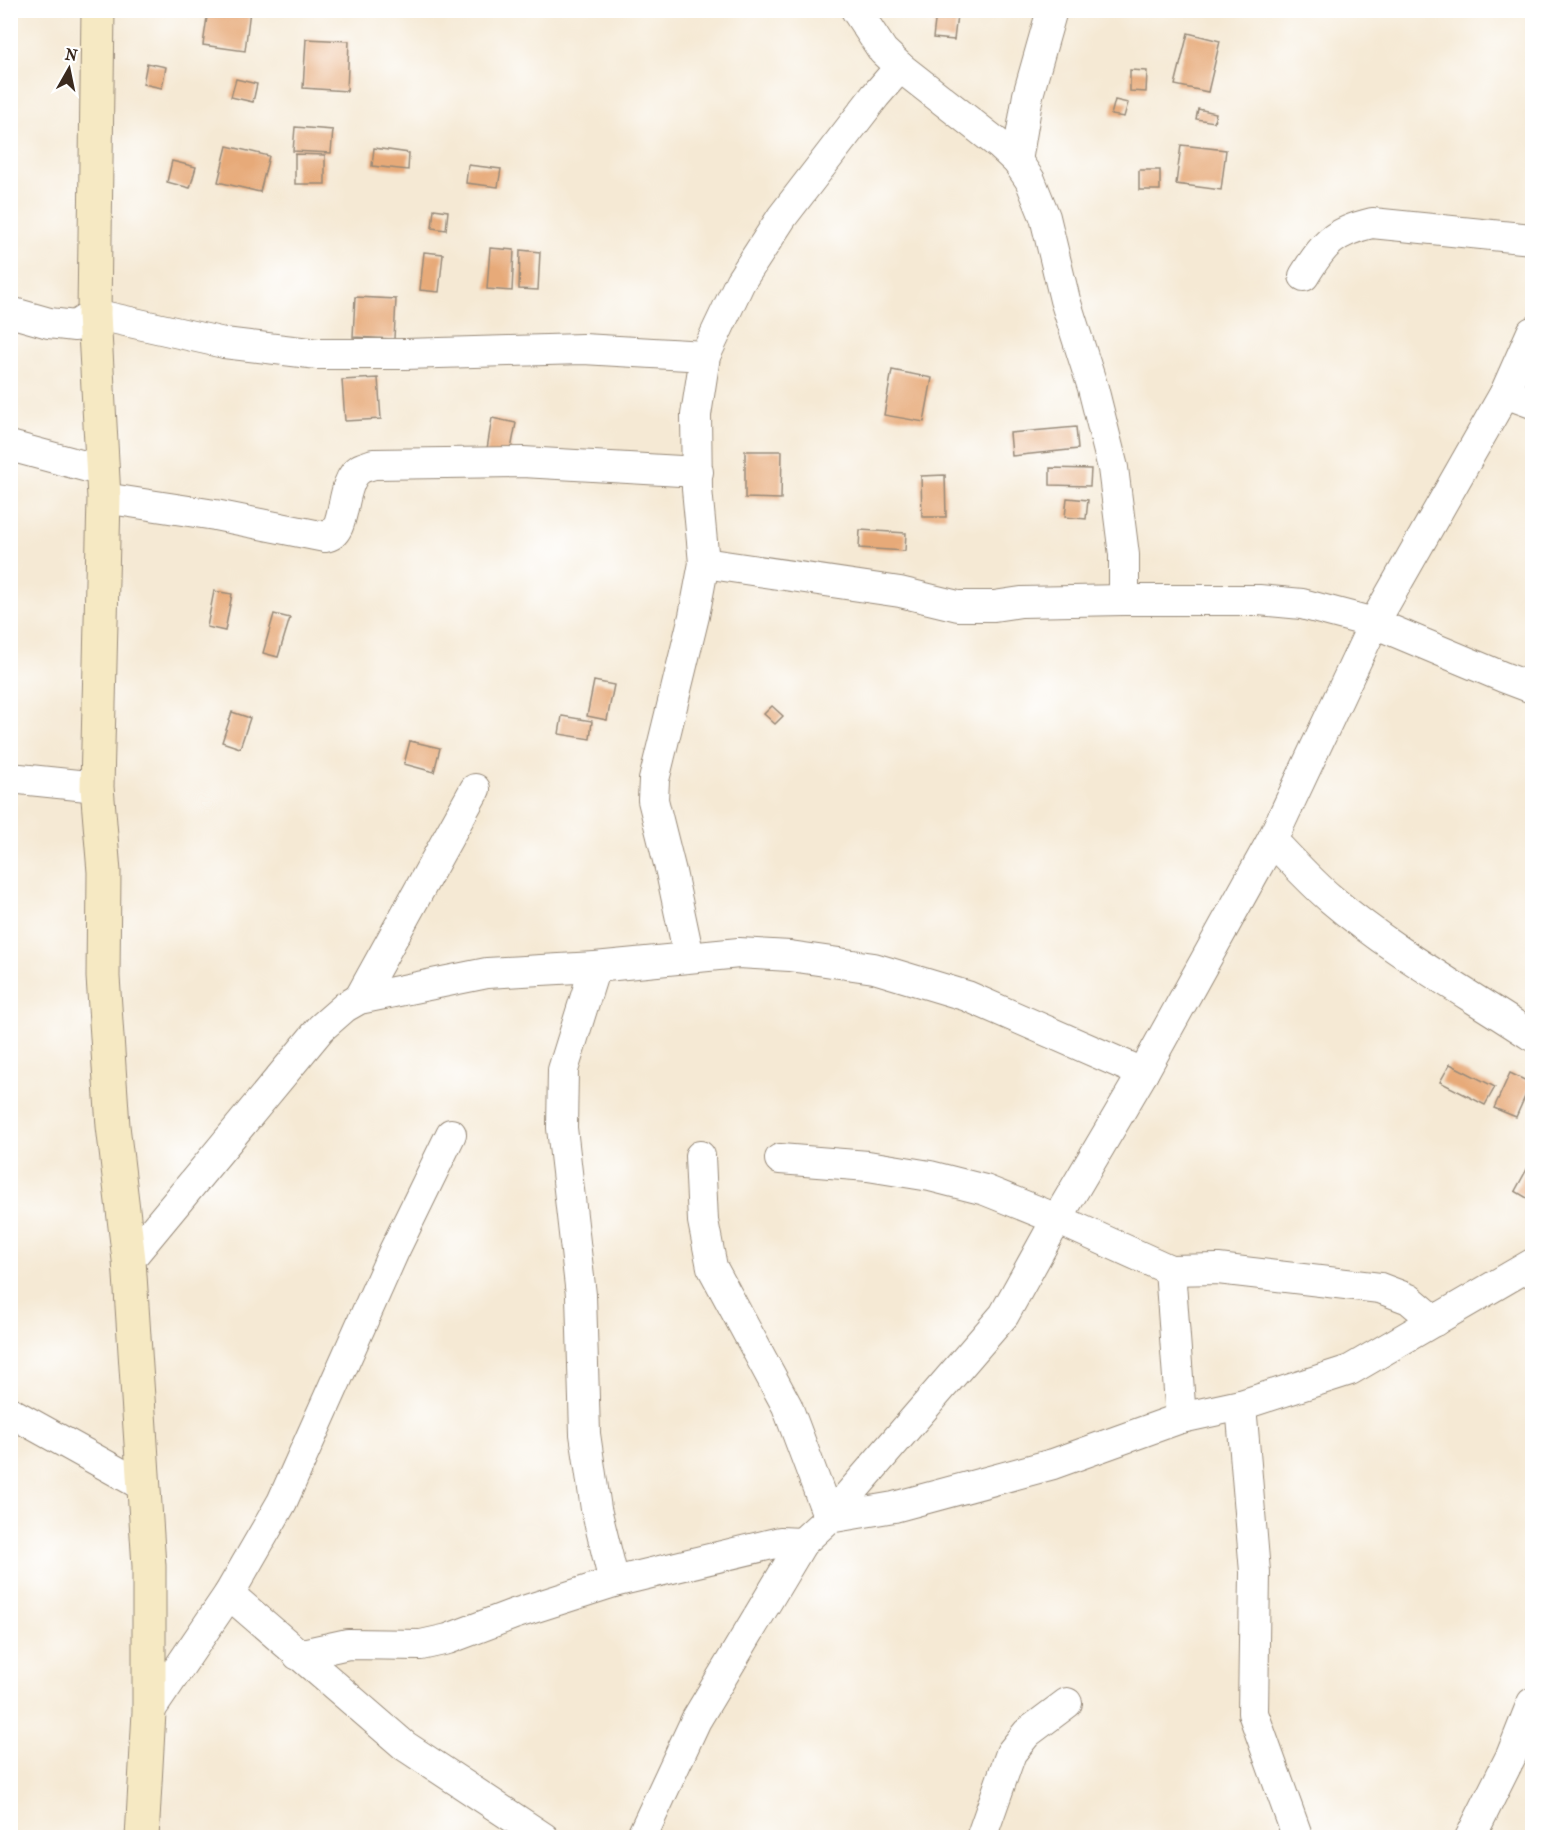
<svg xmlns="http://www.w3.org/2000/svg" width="1543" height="1848" font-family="'IM FELL French Canon',serif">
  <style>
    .building { fill: #e7aa79 }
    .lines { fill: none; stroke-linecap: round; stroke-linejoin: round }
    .street-casing { stroke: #988a79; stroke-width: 32 }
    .secondary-casing { stroke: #988a79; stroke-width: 35 }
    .street { stroke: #fff; stroke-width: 30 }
    .secondary { stroke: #f6e9c3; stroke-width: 33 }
  </style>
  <rect width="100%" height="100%" fill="#fff"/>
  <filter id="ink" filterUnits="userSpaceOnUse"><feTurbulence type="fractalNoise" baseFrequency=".0167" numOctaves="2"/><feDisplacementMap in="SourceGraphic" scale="12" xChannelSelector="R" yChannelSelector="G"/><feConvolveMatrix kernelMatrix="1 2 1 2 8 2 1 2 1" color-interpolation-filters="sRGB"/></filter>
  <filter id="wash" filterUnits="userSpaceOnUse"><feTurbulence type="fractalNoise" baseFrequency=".008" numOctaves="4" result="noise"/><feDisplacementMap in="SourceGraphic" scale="24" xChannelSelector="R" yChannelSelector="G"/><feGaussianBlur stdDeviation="1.35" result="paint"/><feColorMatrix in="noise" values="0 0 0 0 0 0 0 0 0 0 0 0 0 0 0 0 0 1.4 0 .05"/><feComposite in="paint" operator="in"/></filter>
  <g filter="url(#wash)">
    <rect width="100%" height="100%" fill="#f5e9d4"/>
    <g id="blocks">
      <g class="building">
        <polygon points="208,10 250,10 245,51 203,45"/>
        <polygon points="936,13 957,15 954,40 933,38"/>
        <polygon points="1188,33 1220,41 1208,92 1175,85"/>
        <polygon points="306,39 349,41 347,91 303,88"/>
        <polygon points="147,63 166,67 162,88 143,84"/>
        <polygon points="1130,70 1147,71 1146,92 1130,91"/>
        <polygon points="236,79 257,84 253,102 231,97"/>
        <polygon points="1115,100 1128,103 1124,117 1111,115"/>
        <polygon points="1198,109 1216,113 1214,122 1196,119"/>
        <polygon points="295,127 333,130 331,153 293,151"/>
        <polygon points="1181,145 1226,150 1221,190 1176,184"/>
        <polygon points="227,146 269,156 260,192 218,182"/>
        <polygon points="374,148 409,153 408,170 372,166"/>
        <polygon points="295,154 325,155 325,184 295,184"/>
        <polygon points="172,161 196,167 190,188 167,182"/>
        <polygon points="468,165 501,169 498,187 466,183"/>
        <rect x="1139" y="170" width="21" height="20"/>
        <polygon points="434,209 448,211 446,230 432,228"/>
        <polygon points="490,248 514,250 512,291 487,289"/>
        <polygon points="520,250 540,252 538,290 519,289"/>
        <polygon points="424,252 443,254 439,292 420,290"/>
        <polygon points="355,297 396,299 394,339 353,337"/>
        <polygon points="892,370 932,378 924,422 884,415"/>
        <polygon points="378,378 381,419 345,421 342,380"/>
        <polygon points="492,418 516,423 509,460 486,455"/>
        <polygon points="1076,427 1078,449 1012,456 1010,433"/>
        <polygon points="745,451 782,451 781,499 745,498"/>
        <polygon points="1050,468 1091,469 1090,486 1050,485"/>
        <polygon points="945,475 946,517 922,517 921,476"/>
        <polygon points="1067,498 1088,500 1086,519 1065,517"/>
        <polygon points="860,530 906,533 905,551 859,548"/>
        <polygon points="214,591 232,594 225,631 207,627"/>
        <polygon points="274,614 290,618 278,657 263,653"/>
        <polygon points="594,681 614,685 607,720 587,716"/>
        <polygon points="772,706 783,716 775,724 764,714"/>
        <polygon points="232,712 250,718 240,748 222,742"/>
        <polygon points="562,716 592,721 590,739 559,734"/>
        <polygon points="410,741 440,748 434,772 404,764"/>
        <polygon points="1450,1064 1495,1087 1485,1105 1440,1082"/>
        <polygon points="1510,1073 1531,1083 1516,1117 1494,1108"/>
        <polygon points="1532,1160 1532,1201 1515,1191"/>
      </g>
    </g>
  </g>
  <g filter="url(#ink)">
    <use href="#blocks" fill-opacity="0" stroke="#988a79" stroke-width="1.5"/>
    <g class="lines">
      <g class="street-casing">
        <g id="street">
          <polyline points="856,10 883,51 900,67 1001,146 1017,161 1030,180 1045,217 1065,300 1093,388 1113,468 1124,555 1124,600"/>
          <polyline points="1017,161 1028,95 1052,10"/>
          <path d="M1304 276C1324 243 1334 232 1372 223L1532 239"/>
          <polyline points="10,312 49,323 75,326 94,314 224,343 318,354 405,354 583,349 705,356"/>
          <polyline points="1505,393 1532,403"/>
          <polyline points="10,446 103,471"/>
          <path d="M104 498 215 515 325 537C349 534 338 483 360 469 363 467 369 466 373 464L523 462 698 472"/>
          <polyline points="704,563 900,592 958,606 994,606 1021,602 1124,600 1259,600 1302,604 1374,623 1503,677 1532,688"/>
          <polyline points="10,778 97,787"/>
          <path d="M1272 840C1291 860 1310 881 1331 899 1393 952 1464 991 1532 1036"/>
          <polyline points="689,957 671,872 653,800 654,780 694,616 704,563 697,489 696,415 705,356 740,282 782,217 875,96 900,67"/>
          <polyline points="595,967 563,1070 562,1128 581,1295 585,1434 596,1509 614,1582"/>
          <polyline points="359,999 475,789"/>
          <polyline points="700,1156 703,1221 712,1267 787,1406 829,1518 894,1507 1053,1464 1181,1418 1241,1405 1350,1370 1532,1264"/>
          <polyline points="780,1159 868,1166 930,1176 985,1190 1057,1219 1170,1270 1218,1269 1380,1288 1409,1299 1435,1321"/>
          <polyline points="129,1260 321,1028 345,1007 359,999 487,973 595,967 739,953 790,956 874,968 967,996 1143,1073"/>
          <polyline points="1170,1270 1181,1418"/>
          <polyline points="1241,1405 1255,1572 1253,1713 1298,1838"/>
          <polyline points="10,1412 145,1487"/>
          <polyline points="229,1594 405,1746 544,1838"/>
          <polyline points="298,1655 348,1644 421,1645 448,1639 514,1614 614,1582 780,1542 802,1543"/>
          <polyline points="149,1712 229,1594 282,1502 394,1251 451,1134"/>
          <polyline points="641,1838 696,1720 802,1543 829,1518 1004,1315 1057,1219 1143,1073 1272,840 1374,623 1505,393 1532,332"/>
          <polyline points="981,1838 1011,1753 1027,1733 1067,1703"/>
          <polyline points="1470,1838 1511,1756 1532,1703"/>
        </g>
      </g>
      <g class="secondary-casing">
        <polyline id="secondary" points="98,10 94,314 104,498 97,787 104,872 103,977 113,1126 129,1260 149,1566 149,1712 142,1838"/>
      </g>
      <use href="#street" class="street"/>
      <use href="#secondary" class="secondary"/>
    </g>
  </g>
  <rect width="1543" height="1848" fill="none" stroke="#fff" stroke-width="36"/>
  <g transform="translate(69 69) rotate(9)" stroke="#ffffff" stroke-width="4.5" paint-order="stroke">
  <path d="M0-4.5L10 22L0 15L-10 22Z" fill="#3b2a1e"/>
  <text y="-9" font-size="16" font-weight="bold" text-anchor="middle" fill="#3b2a1e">N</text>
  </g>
</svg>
